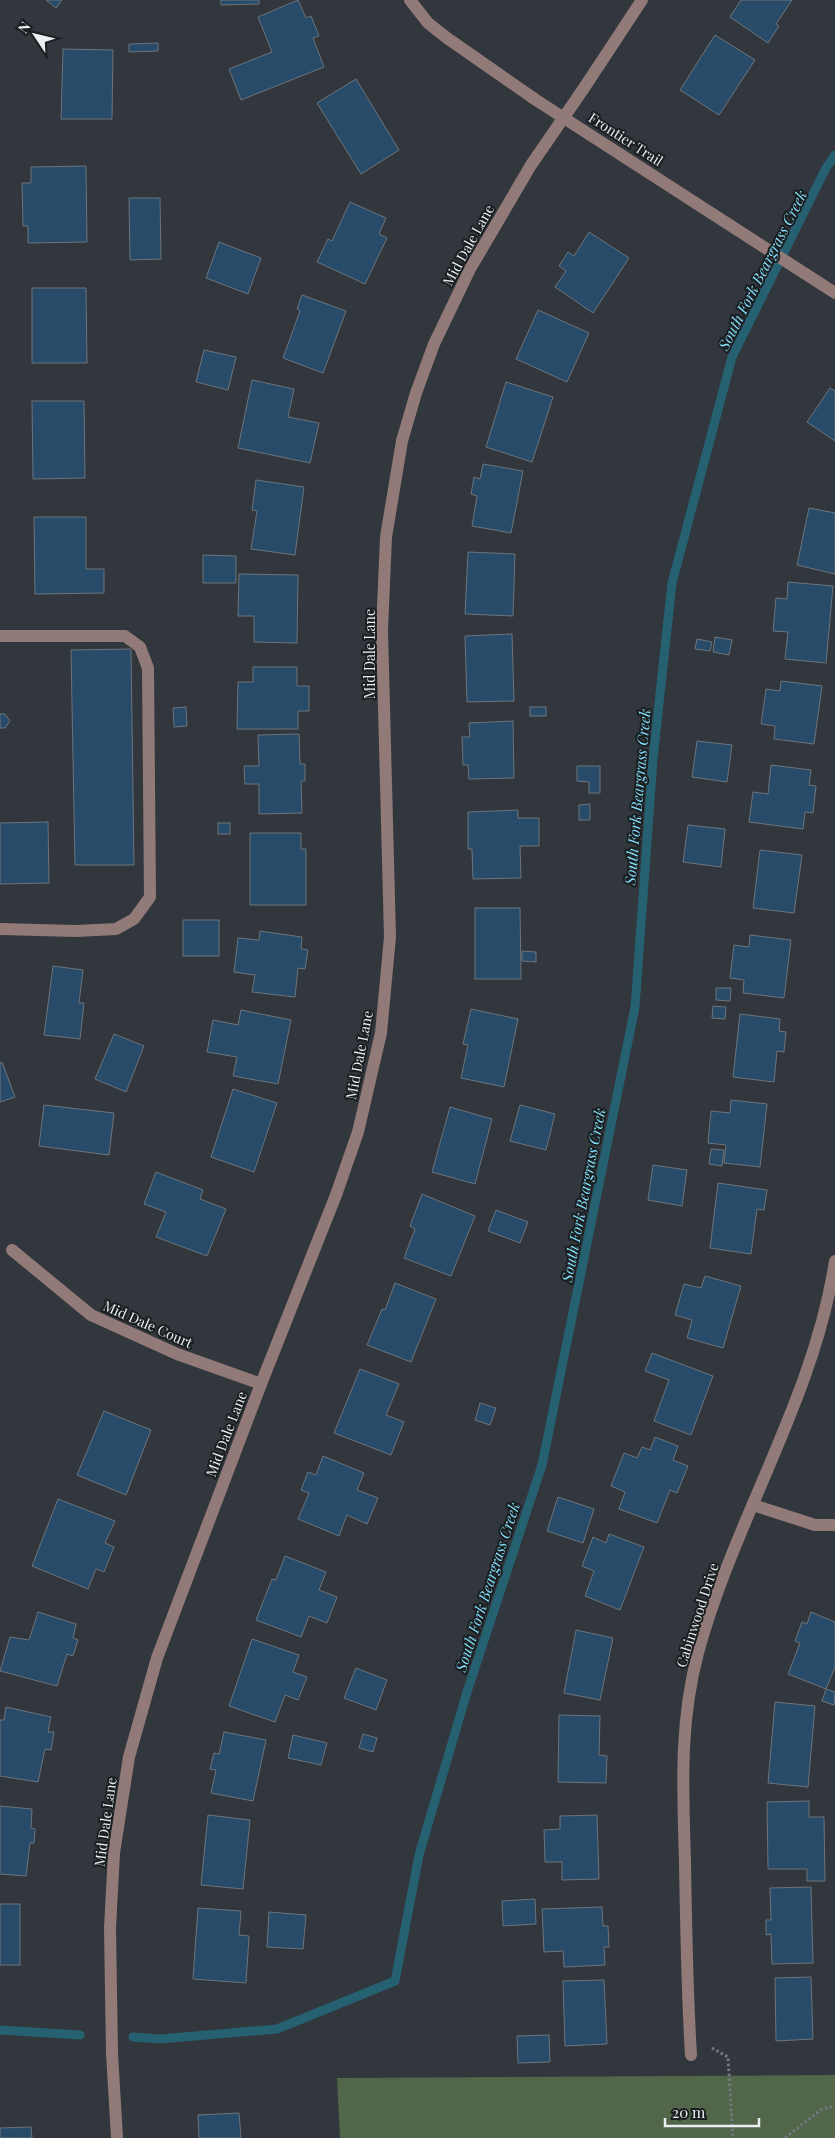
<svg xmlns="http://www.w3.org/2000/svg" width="835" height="2138" font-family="'Playfair Display',serif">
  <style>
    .green { fill: #526649 }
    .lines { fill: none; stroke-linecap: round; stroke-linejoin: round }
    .stream { stroke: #266171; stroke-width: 9 }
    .building { fill: #284b6a; stroke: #6d747b }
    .path { stroke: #73787d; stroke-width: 3; stroke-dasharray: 2.5 2.5; stroke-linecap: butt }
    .minor { stroke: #917a77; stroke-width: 12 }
    .labels { text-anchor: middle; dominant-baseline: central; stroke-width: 4; stroke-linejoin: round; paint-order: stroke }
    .street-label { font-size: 14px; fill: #eaeff2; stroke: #1b1e21 }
    .water-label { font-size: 15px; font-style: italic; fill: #83dffa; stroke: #1b1e21 }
  </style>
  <rect width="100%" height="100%" fill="#31373d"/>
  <polygon class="green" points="835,2075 835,2138 340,2138 337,2078"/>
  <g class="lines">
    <g class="stream">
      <polyline points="0,2030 80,2035"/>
      <polyline points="133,2037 160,2039 277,2029 395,1981 419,1855 467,1692 542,1465 635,1007 653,759 672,583 732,357 826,168 835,155"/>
    </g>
  </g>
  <g class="building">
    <polygon points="46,0 62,0 56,8"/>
    <polygon points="221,0 259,0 259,4 221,5"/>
    <polygon points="298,0 306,18 311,16 319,36 313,38 324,67 241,100 229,69 272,52 258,17"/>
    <polygon points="741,0 792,0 776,24 779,26 768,43 730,17"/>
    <polygon points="715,35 755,60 719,115 680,90"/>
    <polygon points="158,43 158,51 129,52 129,44"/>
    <polygon points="63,49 113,50 112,119 61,119"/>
    <polygon points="356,79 399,150 361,174 317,103"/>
    <polygon points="86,166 87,242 28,243 28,226 23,226 22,183 31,183 31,167"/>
    <polygon points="129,198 160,198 161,259 130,260"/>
    <polygon points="350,202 386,218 379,234 387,238 365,284 317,262 328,239 332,241"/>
    <polygon points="589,232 629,258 593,313 555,287 566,271 559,266 568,252 574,256"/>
    <polygon points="219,242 261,258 248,294 206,278"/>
    <polygon points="32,288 86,288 87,363 32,363"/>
    <polygon points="302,295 346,311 323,373 283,358 300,311 297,309"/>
    <polygon points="538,310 589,333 567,382 516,359"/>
    <polygon points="204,350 236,357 228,390 196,382"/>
    <polygon points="252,380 294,389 288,417 319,423 310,463 238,448"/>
    <polygon points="506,382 553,397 532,462 486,447"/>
    <polygon points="830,388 835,391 835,441 807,422"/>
    <polygon points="32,401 84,401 85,478 33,479"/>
    <polygon points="483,464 523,471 511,533 472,526 477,496 471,494 474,477 480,479"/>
    <polygon points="256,480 304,487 295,555 251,549 257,511 252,510"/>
    <polygon points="809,508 835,513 835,574 797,565"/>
    <polygon points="34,517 86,517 86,569 104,569 104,593 35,594"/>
    <polygon points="468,552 515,554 513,616 465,614"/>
    <polygon points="203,555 236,556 236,583 203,583"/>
    <polygon points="239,574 298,575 297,643 254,642 254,616 238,616"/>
    <polygon points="788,582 833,586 826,663 785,659 788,632 773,631 776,598 787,599"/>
    <polygon points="512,634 514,701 467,702 465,636"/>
    <polygon points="715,637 732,640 729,655 713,652"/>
    <polygon points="697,639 712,642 710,651 695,649"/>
    <polygon points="131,649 134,865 75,865 71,650"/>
    <polygon points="253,667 297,667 297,686 309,686 309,711 298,711 298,729 237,729 238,682 253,682"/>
    <polygon points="781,681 822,686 814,744 774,739 775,726 761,724 766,689 780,691"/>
    <polygon points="186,707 187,726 174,727 173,708"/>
    <rect x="530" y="707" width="16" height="9"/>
    <polygon points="0,714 5,714 10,721 5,728 0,728"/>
    <polygon points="513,721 514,778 469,779 468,765 463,765 462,737 470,737 469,723"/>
    <polygon points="299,734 300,764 305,764 305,781 301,781 302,813 259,814 259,784 245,784 244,766 259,766 258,735"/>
    <polygon points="697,741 732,745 727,782 692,777"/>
    <polygon points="771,765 811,770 809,785 816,786 813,813 805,812 803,829 749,822 753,792 768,794"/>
    <polygon points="577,766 600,766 600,793 589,793 589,782 577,781"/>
    <polygon points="590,804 590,820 579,820 579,805"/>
    <polygon points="518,810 518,818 539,818 539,846 520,846 521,878 473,879 472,849 468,849 468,812"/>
    <polygon points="48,822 49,883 0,884 0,823"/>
    <rect x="218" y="823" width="12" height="11"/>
    <polygon points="688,825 725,829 721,867 683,862"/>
    <polygon points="250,833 301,833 301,849 306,849 306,905 250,905"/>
    <polygon points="760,850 802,855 794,913 753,908"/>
    <polygon points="475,908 520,908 521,979 475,979"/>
    <rect x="183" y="920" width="36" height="36"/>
    <polygon points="260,931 302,937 301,949 308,950 305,969 298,968 295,997 252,992 255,975 234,972 238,938 259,940"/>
    <polygon points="750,935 791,940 784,998 743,993 744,980 730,978 734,945 749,947"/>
    <polygon points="522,951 536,952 536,962 522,961"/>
    <polygon points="53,966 83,970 79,1003 84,1003 80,1039 44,1035"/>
    <polygon points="716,988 731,988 730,1001 716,1000"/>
    <polygon points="713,1006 726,1007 725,1019 712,1018"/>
    <polygon points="471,1009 518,1019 504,1087 461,1078 468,1045 463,1044"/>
    <polygon points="241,1010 291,1020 278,1084 233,1076 237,1057 207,1052 213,1020 238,1025"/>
    <polygon points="740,1014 780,1019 779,1031 786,1032 784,1052 777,1051 774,1082 733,1077"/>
    <polygon points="114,1034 144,1046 126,1092 95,1079"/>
    <polygon points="2,1062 15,1097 0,1102 0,1063"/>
    <polygon points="233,1089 277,1103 254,1172 211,1157"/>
    <polygon points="731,1100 767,1104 760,1167 724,1163 726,1145 708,1143 711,1111 730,1113"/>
    <polygon points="44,1105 114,1113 109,1155 39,1146"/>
    <polygon points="520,1105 555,1114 546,1150 510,1141"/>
    <polygon points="450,1107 492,1119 475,1184 432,1172"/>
    <polygon points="711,1149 724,1150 722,1166 709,1164"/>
    <polygon points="653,1165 687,1170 682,1206 648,1200"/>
    <polygon points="156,1172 203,1190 200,1199 226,1209 207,1256 156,1237 166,1212 144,1204"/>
    <polygon points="718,1183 767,1190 764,1210 757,1209 751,1254 710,1248"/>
    <polygon points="422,1194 475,1216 451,1276 404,1258 415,1229 410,1226"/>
    <polygon points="496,1210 528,1222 520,1243 488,1231"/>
    <polygon points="705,1276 741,1286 723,1348 687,1338 692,1320 675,1315 684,1284 701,1288"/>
    <polygon points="395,1283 436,1299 411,1362 367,1345 382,1309 385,1310"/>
    <polygon points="652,1353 713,1376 691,1435 654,1421 669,1380 645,1371"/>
    <polygon points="360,1369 399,1384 386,1415 404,1422 391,1455 334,1433"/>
    <polygon points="480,1403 496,1408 490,1425 475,1420"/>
    <polygon points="104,1411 151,1430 126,1495 77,1475"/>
    <polygon points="655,1437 678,1446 673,1460 688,1466 677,1493 670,1490 657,1523 619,1509 625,1492 611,1486 624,1453 637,1458 642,1447 650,1450"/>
    <polygon points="323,1456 364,1473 357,1490 378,1498 367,1524 347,1515 339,1536 298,1519 309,1493 301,1490 308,1472 316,1475"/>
    <polygon points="558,1497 594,1509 583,1543 547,1531"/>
    <polygon points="58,1499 115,1521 105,1543 114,1547 104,1572 96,1569 88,1589 32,1566"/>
    <polygon points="609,1534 644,1547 620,1610 585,1596 594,1571 582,1566 593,1537 606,1543"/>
    <polygon points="285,1556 326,1572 319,1590 337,1597 327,1623 309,1616 301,1637 256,1620 272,1579 276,1580"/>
    <polygon points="38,1612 76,1624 73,1638 78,1640 73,1656 67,1654 57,1686 0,1671 10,1637 29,1640"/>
    <polygon points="811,1612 835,1622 835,1667 826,1689 788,1674 800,1643 795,1641 802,1622 807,1624"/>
    <polygon points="576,1630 613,1638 600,1700 564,1693"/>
    <polygon points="252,1639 299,1655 293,1672 307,1677 298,1700 285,1695 275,1722 229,1706"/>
    <polygon points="356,1668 387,1680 376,1710 344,1698"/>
    <polygon points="826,1689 835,1692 834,1705 822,1701"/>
    <polygon points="775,1702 815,1706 808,1787 768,1783"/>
    <polygon points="6,1707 51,1717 48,1732 54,1732 51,1750 45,1749 38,1782 0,1776 0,1720 4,1720"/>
    <polygon points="559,1715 600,1716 599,1755 607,1756 606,1783 558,1782"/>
    <polygon points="224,1732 266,1740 253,1801 211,1793 216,1770 210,1769 214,1753 219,1754"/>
    <polygon points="363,1734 377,1738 373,1752 359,1748"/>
    <polygon points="293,1735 327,1743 321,1765 288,1758"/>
    <polygon points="809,1801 809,1817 824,1817 825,1881 807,1881 807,1869 768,1869 767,1802"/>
    <polygon points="0,1806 32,1809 31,1828 35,1829 34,1843 30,1843 26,1876 0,1874"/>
    <polygon points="208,1815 250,1820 243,1889 201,1885"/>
    <polygon points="597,1815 599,1879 562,1880 562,1862 545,1862 544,1830 560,1829 560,1816"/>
    <polygon points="811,1887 813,1963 772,1964 771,1934 766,1935 766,1920 771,1920 770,1888"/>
    <polygon points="535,1899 536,1924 503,1926 502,1901"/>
    <rect x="0" y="1904" width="20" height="61"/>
    <polygon points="602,1907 603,1926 608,1926 609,1947 604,1947 605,1965 564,1967 563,1951 544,1952 542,1909"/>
    <polygon points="198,1908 241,1911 239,1935 249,1936 246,1983 193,1979"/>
    <polygon points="269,1912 306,1915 303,1949 267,1947"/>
    <polygon points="811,1977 813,2039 776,2041 775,1978"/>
    <polygon points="604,1980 607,2044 565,2046 563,1981"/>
    <polygon points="549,2035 550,2062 518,2063 517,2036"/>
    <polygon points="239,2113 241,2138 199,2138 198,2115"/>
    <polygon points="31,2127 32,2138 0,2138 0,2128"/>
  </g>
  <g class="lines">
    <g class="path">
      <polyline points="712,2048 728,2057 733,2138"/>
      <polyline points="785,2138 822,2109 835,2106"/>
    </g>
    <g class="minor">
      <polyline points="410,0 428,23 447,38 536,100 835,293"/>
      <polyline points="0,636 125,636 140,647 148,668 150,897 134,919 116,929 76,931 0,929"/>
      <polyline points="12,1250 91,1315 177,1354 261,1384"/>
      <polyline points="753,1505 815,1525 835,1525"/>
      <path d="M691 2055C687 1991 686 1926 685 1862 683 1790 679 1724 698 1653 734 1520 814 1399 835 1261"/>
      <polyline points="117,2138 112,2053 110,1928 114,1853 129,1757 157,1658 261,1384 336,1195 358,1132 381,1033 390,937 382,630 386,537 402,441 416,393 434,344 470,269 531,165 584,88 642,0"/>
    </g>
  </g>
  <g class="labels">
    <g class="street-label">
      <text transform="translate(626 139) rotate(33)">Frontier Trail</text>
      <text transform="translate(468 245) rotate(-61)">Mid Dale Lane</text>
      <text transform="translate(369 654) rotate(-90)">Mid Dale Lane</text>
      <text transform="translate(359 1055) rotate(-79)">Mid Dale Lane</text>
      <text transform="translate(148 1324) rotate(24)">Mid Dale Court</text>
      <text transform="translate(226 1434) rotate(-69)">Mid Dale Lane</text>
      <text transform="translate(697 1615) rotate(-72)">Cabinwood Drive</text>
      <text transform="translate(105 1822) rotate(-82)">Mid Dale Lane</text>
    </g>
    <g class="water-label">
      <text transform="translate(762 270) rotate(-63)">South Fork Beargrass Creek</text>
      <text transform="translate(637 797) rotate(-85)">South Fork Beargrass Creek</text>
      <text transform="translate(583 1195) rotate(-79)">South Fork Beargrass Creek</text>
      <text transform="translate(487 1587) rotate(-72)">South Fork Beargrass Creek</text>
    </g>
  </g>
  <g transform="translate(35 35) rotate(305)" stroke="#1b1e21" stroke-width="4" paint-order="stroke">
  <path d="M0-4L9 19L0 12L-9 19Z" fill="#eaeff2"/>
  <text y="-8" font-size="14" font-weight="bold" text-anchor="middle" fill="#eaeff2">N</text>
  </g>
  <path d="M665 2118v8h94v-8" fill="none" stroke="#eaeff2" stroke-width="2.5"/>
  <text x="672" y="2118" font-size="15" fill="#eaeff2" stroke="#1b1e21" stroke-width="4" paint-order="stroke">20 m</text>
</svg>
